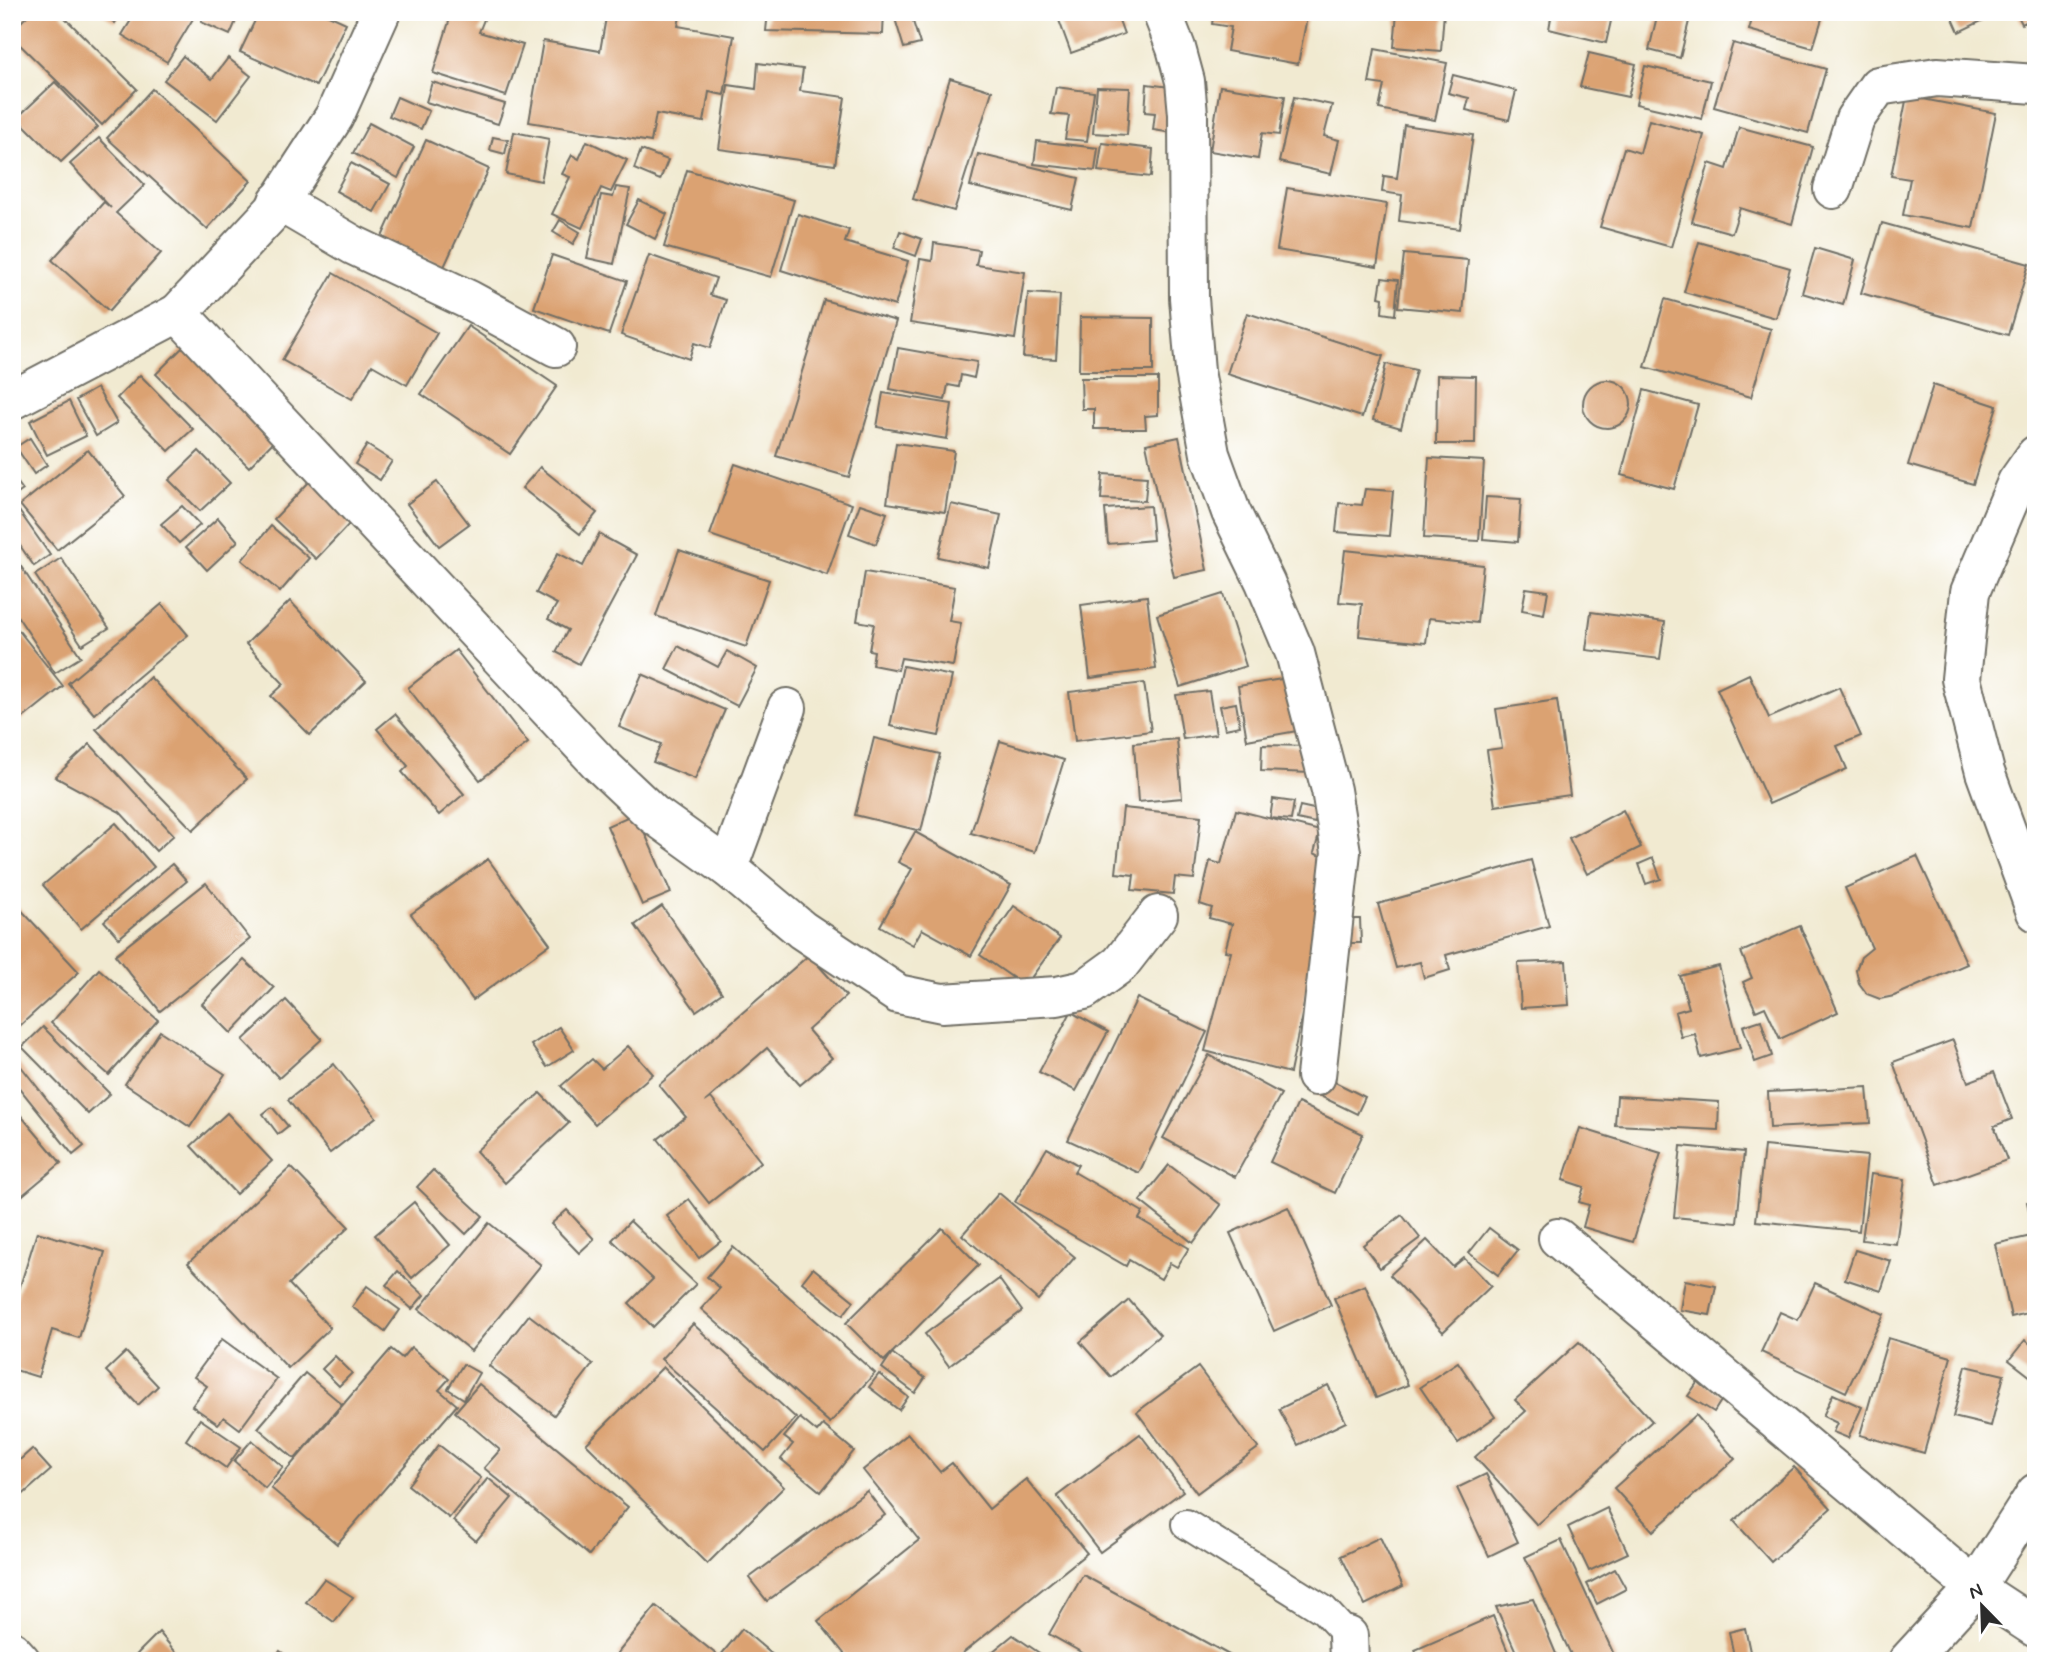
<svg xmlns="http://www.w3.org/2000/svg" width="2048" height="1673" font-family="Mynerve,sans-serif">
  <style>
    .building { fill: #dba272 }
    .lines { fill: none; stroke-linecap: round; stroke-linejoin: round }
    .lane-casing { stroke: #706e65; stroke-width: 32 }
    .street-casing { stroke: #706e65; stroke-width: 42 }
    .lane { stroke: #fff; stroke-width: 28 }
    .street { stroke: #fff; stroke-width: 38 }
  </style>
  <rect width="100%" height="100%" fill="#fff"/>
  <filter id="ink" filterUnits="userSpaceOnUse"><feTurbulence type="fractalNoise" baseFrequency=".0143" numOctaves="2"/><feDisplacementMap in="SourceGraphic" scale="14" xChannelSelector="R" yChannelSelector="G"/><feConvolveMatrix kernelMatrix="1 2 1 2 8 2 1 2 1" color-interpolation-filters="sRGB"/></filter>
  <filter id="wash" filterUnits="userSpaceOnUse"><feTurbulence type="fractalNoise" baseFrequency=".00686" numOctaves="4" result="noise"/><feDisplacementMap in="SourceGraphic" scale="28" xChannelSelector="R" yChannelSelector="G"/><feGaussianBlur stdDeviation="1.57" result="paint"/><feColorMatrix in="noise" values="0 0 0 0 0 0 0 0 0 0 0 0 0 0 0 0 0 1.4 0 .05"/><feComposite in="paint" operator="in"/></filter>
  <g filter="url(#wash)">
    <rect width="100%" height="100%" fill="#f1ead1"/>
    <g id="blocks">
      <g class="building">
        <polygon points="12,12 26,12 12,26"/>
        <polygon points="31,12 59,12 137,89 102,125 12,37 12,31"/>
        <polygon points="100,12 122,12 115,23"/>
        <polygon points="136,12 197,12 167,62 122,35"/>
        <polygon points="206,12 240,12 230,35 201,22"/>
        <polygon points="259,12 322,12 346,23 316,86 240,52"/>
        <polygon points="452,12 469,12 485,17 479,32 523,45 506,96 433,73"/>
        <polygon points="607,12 681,12 678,26 734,36 724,95 709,92 704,122 656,114 651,142 529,122 543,41 600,51"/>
        <polygon points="768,12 884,12 883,34 766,31"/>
        <polygon points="893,12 910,12 920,44 904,48"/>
        <polygon points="1056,12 1116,12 1124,34 1071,53"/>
        <polygon points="1214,12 1308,12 1298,64 1227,51 1231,27 1212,24"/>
        <polygon points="1397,12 1444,12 1441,51 1394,47"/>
        <polygon points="1552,12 1613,12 1606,43 1549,29"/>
        <polygon points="1658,12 1690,17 1680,58 1649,50"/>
        <polygon points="1754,12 1824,12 1813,48 1749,30"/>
        <polygon points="1950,12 2000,12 1959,32"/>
        <polygon points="2016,12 2036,12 2036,17 2022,24"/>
        <polygon points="1733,43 1826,69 1808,133 1714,107"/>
        <polygon points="1375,49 1447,63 1435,120 1379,109 1384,85 1369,83"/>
        <polygon points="1589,53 1636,64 1628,97 1580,87"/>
        <polygon points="183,56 212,79 228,58 251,76 217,120 164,80"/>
        <polygon points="758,63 803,69 800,91 845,97 835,165 719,149 728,85 756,89"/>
        <polygon points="1645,66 1711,81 1702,119 1636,104"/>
        <polygon points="1453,75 1516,91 1509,120 1466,110 1469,98 1448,93"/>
        <polygon points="950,78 992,91 954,211 913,199"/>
        <polygon points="55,82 98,127 61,162 17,118"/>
        <polygon points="432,82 505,104 498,124 426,102"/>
        <polygon points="1147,84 1178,88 1173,133 1153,130 1155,113 1145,112"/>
        <polygon points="1220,86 1285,96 1279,135 1262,133 1258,159 1210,151"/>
        <polygon points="1056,87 1094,92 1087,141 1065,139 1069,116 1051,114"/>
        <polygon points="1097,87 1130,88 1127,135 1093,133"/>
        <polygon points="152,89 251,181 207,229 107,138"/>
        <polygon points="1907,96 1996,113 1973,228 1903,215 1910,179 1891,176"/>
        <polygon points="397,97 429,111 421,129 389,116"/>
        <polygon points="1294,97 1332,105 1324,136 1339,140 1331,174 1279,162"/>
        <polygon points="1649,120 1704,135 1671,247 1600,227 1624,148 1640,153"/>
        <polygon points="369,123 414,147 398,178 353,153"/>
        <polygon points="1404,125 1473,135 1460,229 1399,221 1402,195 1382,192 1384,176 1397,178"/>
        <polygon points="1739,127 1813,147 1792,224 1740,208 1732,233 1692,222 1709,163 1727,169"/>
        <polygon points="514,132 549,139 541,181 506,174"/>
        <polygon points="493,137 508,140 505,154 490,150"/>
        <polygon points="99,138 145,185 116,213 161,253 109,311 52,260 104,202 111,208 70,164"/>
        <polygon points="426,140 489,169 444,267 381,239"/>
        <polygon points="587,141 627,160 611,192 601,188 582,228 552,214 570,177 562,174 572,155 579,159"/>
        <polygon points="1037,141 1098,148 1095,171 1034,164"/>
        <polygon points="1102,143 1153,149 1151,177 1098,171"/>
        <polygon points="641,150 668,160 660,180 634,169"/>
        <polygon points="978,154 1079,178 1072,210 970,186"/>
        <polygon points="351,163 390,184 374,212 336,191"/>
        <polygon points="687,170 794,200 771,277 664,247"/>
        <polygon points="616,187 630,189 614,264 587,258 601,195 613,197"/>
        <polygon points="1287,188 1387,204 1377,267 1277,250"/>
        <polygon points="639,200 667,214 655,239 626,224"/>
        <polygon points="798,214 849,230 845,242 908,261 895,306 781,270"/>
        <polygon points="560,220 580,232 573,244 553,232"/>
        <polygon points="1882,223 2029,264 2008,335 1861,293"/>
        <polygon points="900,231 922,239 916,256 894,248"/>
        <polygon points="1699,242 1790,268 1776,318 1684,292"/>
        <polygon points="934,243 979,250 976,265 1025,272 1015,339 910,323 920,259 932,261"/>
        <polygon points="1815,248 1855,260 1843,305 1802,293"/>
        <polygon points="1404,254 1468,260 1463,313 1398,307"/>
        <polygon points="552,255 627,281 609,334 534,308"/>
        <polygon points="649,255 716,278 710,295 726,300 710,348 694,343 689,359 621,335"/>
        <polygon points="333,273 437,333 407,385 372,365 352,399 282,360"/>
        <polygon points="1382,278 1398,280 1395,315 1382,313 1383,298 1379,297"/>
        <polygon points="1028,293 1060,295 1056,359 1023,357"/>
        <polygon points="1665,299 1771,329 1751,397 1645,367"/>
        <polygon points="824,300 896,321 849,477 776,456"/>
        <polygon points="1247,313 1383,356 1362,417 1227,374"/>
        <polygon points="1080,317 1153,318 1153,371 1079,371"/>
        <polygon points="468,326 557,386 510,454 421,394"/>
        <polygon points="184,346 277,438 249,467 156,374"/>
        <polygon points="898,348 977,362 974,378 961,375 959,387 948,385 945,400 890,389"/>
        <polygon points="1386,364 1416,370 1401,428 1373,420"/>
        <polygon points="140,375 193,429 169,451 117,398"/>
        <polygon points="1437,375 1476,376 1475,444 1436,444"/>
        <polygon points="1081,378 1158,378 1158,415 1145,416 1146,429 1094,429 1094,409 1082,409"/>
        <circle cx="1607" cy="404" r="24"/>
        <polygon points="1933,385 1997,406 1973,484 1908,465"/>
        <polygon points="97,388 117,423 96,436 76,400"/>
        <polygon points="1644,390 1698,405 1674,489 1621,475"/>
        <polygon points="883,393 952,404 947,439 877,427"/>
        <polygon points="69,401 86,436 47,455 30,421"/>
        <polygon points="1179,437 1207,570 1174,577 1146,444"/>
        <polygon points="30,438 47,465 34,474 16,447"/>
        <polygon points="896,443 954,451 945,512 887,503"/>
        <polygon points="367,445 392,461 380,480 355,464"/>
        <polygon points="88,450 125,496 57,550 20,505"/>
        <polygon points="199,451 230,483 200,511 169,480"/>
        <polygon points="1429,458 1484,461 1479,541 1424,538"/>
        <polygon points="735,464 852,504 827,575 710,535"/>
        <polygon points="540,467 597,513 580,534 522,488"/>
        <polygon points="1103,474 1147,477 1145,501 1101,499"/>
        <polygon points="12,475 23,490 12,498"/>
        <polygon points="311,480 354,519 316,559 274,519"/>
        <polygon points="437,482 469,524 439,546 407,504"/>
        <polygon points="1365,489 1393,491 1389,536 1336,532 1339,503 1362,505"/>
        <polygon points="1486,497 1521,499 1518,542 1483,539"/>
        <polygon points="12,501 50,555 34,566 12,534"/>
        <polygon points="860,504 887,513 876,544 849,534"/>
        <polygon points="951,504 1001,515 989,568 938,557"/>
        <polygon points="182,506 200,525 179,543 161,524"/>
        <polygon points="1150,506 1153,540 1108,544 1105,509"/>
        <polygon points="218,518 238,541 207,570 186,547"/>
        <polygon points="271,526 309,558 280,592 242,560"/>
        <polygon points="599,534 637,555 579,664 556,652 568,630 548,619 557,604 536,593 558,553 583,566"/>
        <polygon points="679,550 769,580 746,647 656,616"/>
        <polygon points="1345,550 1483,565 1477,623 1429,618 1426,643 1359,636 1362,604 1339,602"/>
        <polygon points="12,553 81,657 55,673 12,608"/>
        <polygon points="61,558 109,628 82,645 35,575"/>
        <polygon points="865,572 955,587 949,621 961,623 953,666 901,658 898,670 872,665 874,651 869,650 874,624 857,621"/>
        <polygon points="1526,588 1548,591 1544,614 1522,610"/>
        <polygon points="1223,594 1246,666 1180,687 1157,615"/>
        <polygon points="1147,596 1156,669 1090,678 1081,605"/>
        <polygon points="290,601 366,681 310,735 271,696 284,684 246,644"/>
        <polygon points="162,604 188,635 94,714 68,683"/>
        <polygon points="1591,612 1665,622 1660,659 1586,650"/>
        <polygon points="12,622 63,686 12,727 12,693 17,689 12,683"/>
        <polygon points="678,646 718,667 727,651 757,668 737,706 666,669"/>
        <polygon points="456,650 528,743 480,780 408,688"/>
        <polygon points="903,666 952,676 939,736 890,726"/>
        <polygon points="642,674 725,710 695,779 653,762 661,744 619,727"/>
        <polygon points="1749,674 1769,718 1839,687 1861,736 1837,746 1847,769 1769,804 1717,689"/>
        <polygon points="150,677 247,779 193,830 96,729"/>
        <polygon points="1288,678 1297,731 1247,740 1238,686"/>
        <polygon points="1144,683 1151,731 1075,741 1069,692"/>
        <polygon points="1209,691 1216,734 1183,739 1176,695"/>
        <polygon points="1557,700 1570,795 1495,806 1487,750 1502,748 1496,709"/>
        <polygon points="1236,703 1240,726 1225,729 1220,706"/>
        <polygon points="395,714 464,794 439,815 402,772 408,766 377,729"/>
        <polygon points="874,738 940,754 921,831 855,815"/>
        <polygon points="1177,739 1182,798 1138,802 1134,743"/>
        <polygon points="1000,741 1064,760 1035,852 971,833"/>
        <polygon points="90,744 174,835 156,851 120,812 55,777"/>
        <polygon points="1262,745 1311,746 1310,773 1261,771"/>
        <polygon points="1273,799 1294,802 1291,820 1270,818"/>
        <polygon points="1300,806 1318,810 1315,823 1297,819"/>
        <polygon points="1123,808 1201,816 1194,879 1175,877 1173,894 1132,890 1134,875 1116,873"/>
        <polygon points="1236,810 1320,831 1314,853 1333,863 1290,1073 1205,1051 1231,952 1225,951 1232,924 1209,918 1212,908 1200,904 1210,861 1221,864"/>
        <polygon points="1623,810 1641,847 1587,874 1569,838"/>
        <polygon points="636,813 671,893 642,905 607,826"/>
        <polygon points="116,823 154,867 81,929 43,885"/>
        <polygon points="915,832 1011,885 971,956 922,929 913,945 880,926 912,869 898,862"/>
        <polygon points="1917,856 1967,964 1894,996 1880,999 1867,994 1859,983 1856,970 1861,957 1872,948 1845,888"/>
        <polygon points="1653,858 1661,879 1646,884 1639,864"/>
        <polygon points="488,859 550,944 473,1000 411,914"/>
        <polygon points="1531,860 1549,926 1446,955 1450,970 1424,978 1420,962 1396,968 1378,904"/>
        <polygon points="172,864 187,881 119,938 104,921"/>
        <polygon points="206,883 250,939 160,1011 115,955"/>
        <polygon points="12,900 79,972 14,1031 12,1029"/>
        <polygon points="662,906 722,993 696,1011 635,925"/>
        <polygon points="1014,906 1060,938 1025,986 980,955"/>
        <polygon points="1342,919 1360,919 1361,943 1344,943"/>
        <polygon points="1800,926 1838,1012 1780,1039 1765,1007 1756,1011 1743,982 1752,978 1741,952"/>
        <polygon points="809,955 846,996 808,1030 832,1058 800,1085 767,1048 705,1102 711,1098 761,1162 709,1203 658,1139 686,1117 659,1085"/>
        <polygon points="244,960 274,988 231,1033 202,1004"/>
        <polygon points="1566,961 1569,1005 1521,1008 1518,963"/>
        <polygon points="1719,966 1740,1048 1701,1058 1695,1034 1681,1037 1675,1012 1689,1008 1680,976"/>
        <polygon points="99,969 158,1020 109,1075 51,1023"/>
        <polygon points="1137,998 1207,1032 1139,1173 1068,1140"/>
        <polygon points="286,1000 322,1039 279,1078 243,1040"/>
        <polygon points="1071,1012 1108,1032 1076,1091 1039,1072"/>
        <polygon points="1761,1020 1772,1056 1755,1062 1743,1026"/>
        <polygon points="43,1027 110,1094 88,1114 22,1047"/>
        <polygon points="559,1027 574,1050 547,1067 531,1045"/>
        <polygon points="160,1031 225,1074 190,1127 125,1084"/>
        <polygon points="1953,1040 1968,1082 1994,1072 2012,1119 1994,1126 2007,1160 1938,1185 1893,1062"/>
        <polygon points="628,1046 653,1074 595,1124 561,1086 592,1059 602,1069"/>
        <polygon points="12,1055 84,1146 73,1155 12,1079"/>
        <polygon points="1209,1055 1281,1094 1235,1177 1163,1138"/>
        <polygon points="334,1064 376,1117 330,1153 288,1100"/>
        <polygon points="1323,1076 1365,1097 1357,1114 1314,1093"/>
        <polygon points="1867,1087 1870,1123 1770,1128 1768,1092"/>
        <polygon points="540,1093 569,1123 505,1183 476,1151"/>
        <polygon points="1617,1096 1719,1102 1718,1130 1615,1125"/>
        <polygon points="1298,1103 1363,1134 1335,1193 1270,1162"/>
        <polygon points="12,1105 61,1163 12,1204"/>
        <polygon points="272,1107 288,1126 278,1134 263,1114"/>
        <polygon points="227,1113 272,1161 236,1194 191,1146"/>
        <polygon points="1580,1128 1661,1153 1633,1242 1583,1227 1589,1205 1579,1202 1584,1187 1563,1180"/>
        <polygon points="1681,1146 1744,1152 1737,1223 1674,1217"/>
        <polygon points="1764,1146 1867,1156 1859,1231 1756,1221"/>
        <polygon points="1047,1148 1078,1165 1074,1172 1143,1212 1139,1219 1189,1248 1177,1267 1170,1263 1161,1279 1129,1260 1126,1266 1015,1202"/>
        <polygon points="1169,1165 1221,1205 1193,1243 1140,1201"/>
        <polygon points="291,1167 349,1227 289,1284 330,1328 288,1368 188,1263"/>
        <polygon points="433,1170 483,1216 466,1234 417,1187"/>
        <polygon points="1871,1174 1905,1179 1896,1244 1862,1240"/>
        <polygon points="999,1193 1075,1257 1038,1300 962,1235"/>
        <polygon points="689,1199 721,1241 699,1258 667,1216"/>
        <polygon points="2036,1200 2036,1224 2032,1224 2027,1202"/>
        <polygon points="414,1202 450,1245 412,1278 375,1235"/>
        <polygon points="1288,1207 1331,1305 1274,1331 1230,1233"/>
        <polygon points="567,1210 594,1239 579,1253 551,1224"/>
        <polygon points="1402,1215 1420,1238 1380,1268 1363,1245"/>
        <polygon points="630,1221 696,1284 653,1327 629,1303 653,1279 612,1240"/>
        <polygon points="489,1223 541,1265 471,1351 419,1309"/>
        <polygon points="942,1228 979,1265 884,1361 846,1323"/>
        <polygon points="1489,1228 1518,1250 1498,1275 1469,1253"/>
        <polygon points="37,1232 105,1252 79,1338 52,1330 38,1377 12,1369 12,1312"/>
        <polygon points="2036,1235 2036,1311 2011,1317 1995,1244"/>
        <polygon points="1427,1240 1453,1267 1464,1258 1491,1286 1443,1332 1390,1275"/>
        <polygon points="733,1247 875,1373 830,1423 701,1309 720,1288 707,1277"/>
        <polygon points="1855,1250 1891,1261 1881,1291 1845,1279"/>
        <polygon points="813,1268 854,1301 843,1315 802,1282"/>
        <polygon points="398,1271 424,1295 412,1309 386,1285"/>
        <polygon points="999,1279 1022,1311 949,1366 925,1334"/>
        <polygon points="1685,1280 1716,1286 1710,1315 1680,1310"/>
        <polygon points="1815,1283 1884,1314 1846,1392 1761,1352 1780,1312 1798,1320"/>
        <polygon points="1365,1285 1408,1385 1376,1398 1334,1298"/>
        <polygon points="367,1286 400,1310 385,1331 352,1307"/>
        <polygon points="1129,1300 1160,1335 1111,1377 1080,1342"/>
        <polygon points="529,1315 593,1364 554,1415 489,1366"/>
        <polygon points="693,1324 796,1418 765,1452 661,1359"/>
        <polygon points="1888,1338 1951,1357 1924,1453 1860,1435"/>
        <polygon points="222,1339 277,1379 240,1429 224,1417 218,1424 192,1406 207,1386 194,1377"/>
        <polygon points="2025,1340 2036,1348 2036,1381 2009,1360"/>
        <polygon points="1579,1342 1652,1421 1537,1525 1475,1457 1526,1411 1515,1400"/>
        <polygon points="411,1347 449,1379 439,1390 457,1405 337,1544 271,1488 391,1349 402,1358"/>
        <polygon points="126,1352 158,1386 138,1405 106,1371"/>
        <polygon points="892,1353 925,1378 915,1393 882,1368"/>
        <polygon points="335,1356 352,1373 339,1386 322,1369"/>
        <polygon points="1458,1362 1495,1417 1458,1443 1420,1387"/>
        <polygon points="463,1364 479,1373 464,1399 448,1389"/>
        <polygon points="1966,1366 2004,1375 1991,1426 1953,1417"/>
        <polygon points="663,1367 784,1487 707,1564 586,1444"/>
        <polygon points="1198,1367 1258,1448 1197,1493 1137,1412"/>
        <polygon points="305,1373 342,1404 295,1459 258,1428"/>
        <polygon points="879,1374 908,1397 899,1410 869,1387"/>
        <polygon points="1699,1380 1724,1396 1714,1412 1688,1396"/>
        <polygon points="479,1384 628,1507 589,1555 484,1468 500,1450 455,1412"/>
        <polygon points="1328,1385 1346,1422 1298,1445 1279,1409"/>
        <polygon points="1833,1394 1862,1407 1848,1438 1833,1432 1837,1423 1823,1416"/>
        <polygon points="1696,1415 1735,1459 1653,1531 1614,1488"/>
        <polygon points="800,1418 817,1432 823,1425 854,1451 821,1492 781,1459 793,1444 784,1437"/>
        <polygon points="200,1419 241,1447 226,1468 186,1440"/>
        <polygon points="908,1434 940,1472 952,1463 989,1509 1026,1479 1087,1553 953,1661 850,1661 818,1621 919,1540 863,1470"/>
        <polygon points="1140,1434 1183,1491 1100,1552 1057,1496"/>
        <polygon points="252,1440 283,1467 265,1488 234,1461"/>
        <polygon points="439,1445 481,1478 449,1518 408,1485"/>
        <polygon points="32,1449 51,1470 20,1497 12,1488 12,1467"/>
        <polygon points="1794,1467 1831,1508 1771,1562 1734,1521"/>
        <polygon points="1486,1474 1518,1542 1489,1556 1457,1488"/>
        <polygon points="488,1478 512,1498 476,1541 453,1521"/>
        <polygon points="867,1491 885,1515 767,1601 749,1578"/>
        <polygon points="1607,1508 1628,1553 1589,1571 1568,1527"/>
        <polygon points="1380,1537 1403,1586 1365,1605 1341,1556"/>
        <polygon points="1561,1540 1617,1661 1574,1661 1525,1557"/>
        <polygon points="1615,1569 1626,1589 1597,1604 1587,1584"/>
        <polygon points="1083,1575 1240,1661 1097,1661 1049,1634"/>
        <polygon points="324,1579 353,1597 334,1622 306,1602"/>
        <polygon points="1533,1599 1559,1661 1520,1661 1496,1607"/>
        <polygon points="656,1606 717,1655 712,1661 625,1661 617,1654"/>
        <polygon points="1493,1616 1512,1661 1419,1661 1415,1650"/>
        <polygon points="1745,1628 1752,1661 1735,1661 1729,1632"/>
        <polygon points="742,1629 780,1661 716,1661"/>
        <polygon points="159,1632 183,1661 131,1661 139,1652"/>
        <polygon points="1013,1635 1051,1661 981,1661"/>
        <polygon points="280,1651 294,1661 273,1661"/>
      </g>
    </g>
  </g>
  <g filter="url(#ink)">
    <use href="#blocks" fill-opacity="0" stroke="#706e65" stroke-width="2"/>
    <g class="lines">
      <g class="lane-casing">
        <polyline id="lane" points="1186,1524 1324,1610 1348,1636"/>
      </g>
      <g class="street-casing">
        <g id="street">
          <polyline points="1162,12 1176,48 1185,81 1188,114 1189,298 1195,371 1210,454 1231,512 1265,582 1295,653 1331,790 1341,852 1316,1076"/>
          <polyline points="1833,189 1855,119 1878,86 1937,77 2036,84"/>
          <polyline points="278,201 353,245 469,300 556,347"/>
          <polyline points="178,313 273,211 334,117 381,12"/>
          <polyline points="12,400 178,313 600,764 653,814 728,868 802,930 898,994 942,1003 1057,996 1084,990 1120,964 1158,915"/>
          <polyline points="2036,455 2017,482 1970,592 1961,679 1985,772 2036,912"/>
          <polyline points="728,868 787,708"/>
          <polyline points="1558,1238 1975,1588 2036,1628"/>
          <polyline points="1348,1636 1349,1661"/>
          <polyline points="12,1651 21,1661"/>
          <polyline points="1908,1661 1975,1588 2036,1493"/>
        </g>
      </g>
      <use href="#lane" class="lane"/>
      <use href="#street" class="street"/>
    </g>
  </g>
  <rect width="2048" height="1673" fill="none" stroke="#fff" stroke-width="42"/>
  <g transform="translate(1982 1606) rotate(337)" stroke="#ffffff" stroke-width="5" paint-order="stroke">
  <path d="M0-5L12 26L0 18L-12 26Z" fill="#2b2b2b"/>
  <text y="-10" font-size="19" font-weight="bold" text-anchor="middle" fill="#2b2b2b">N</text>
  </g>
</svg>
